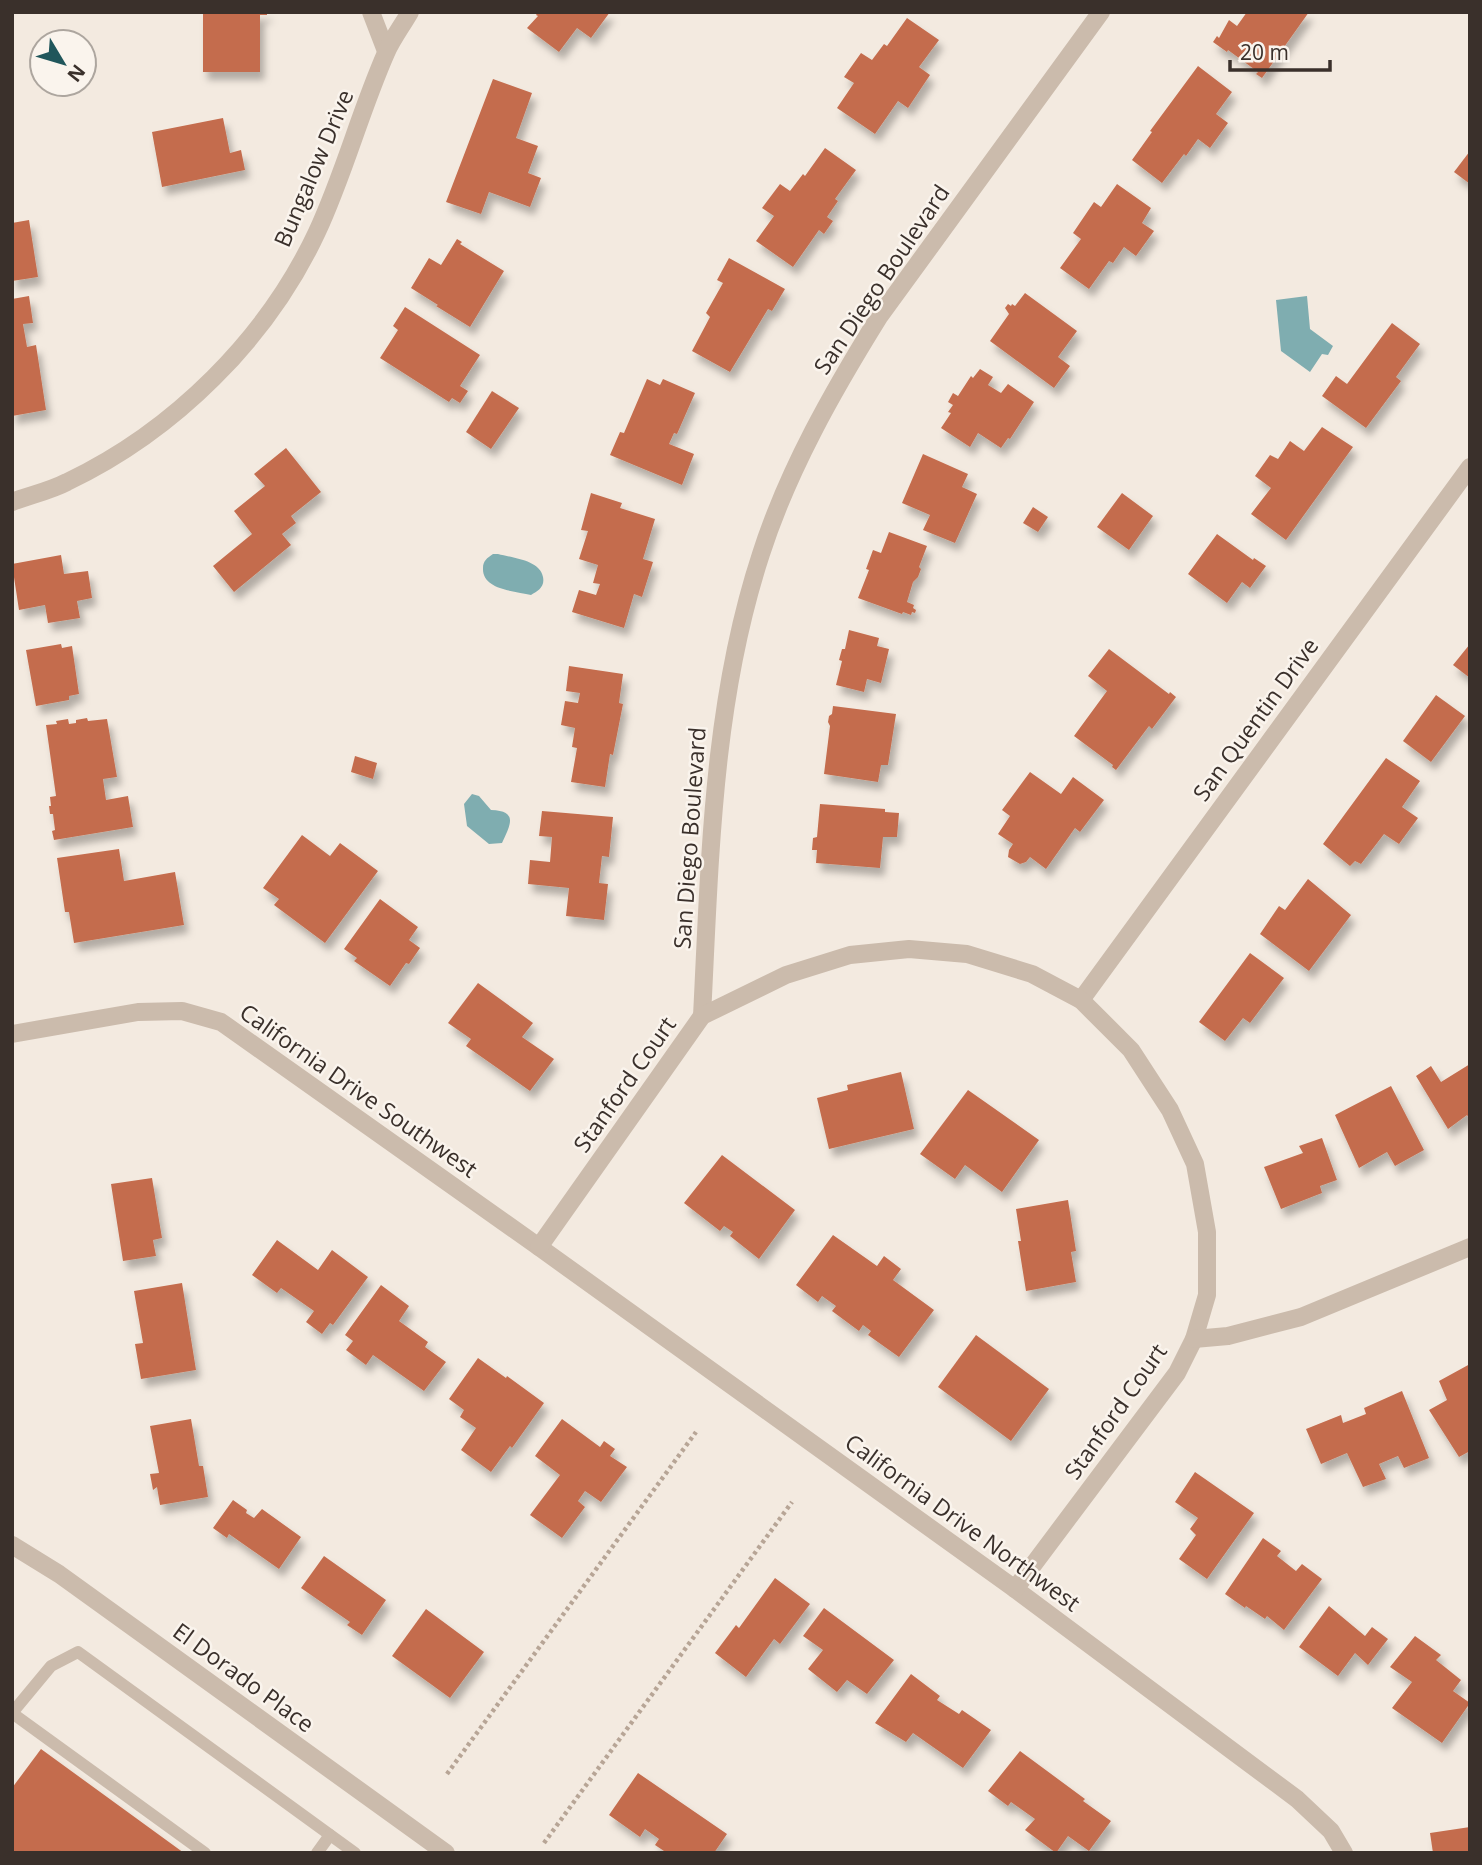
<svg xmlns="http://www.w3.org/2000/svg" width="1482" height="1865" font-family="'Open Sans',sans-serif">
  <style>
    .water { fill: #7fadb0 }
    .building { fill: #c46c4d; filter: url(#shadow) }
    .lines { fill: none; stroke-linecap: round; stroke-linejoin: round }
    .path { stroke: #b7a596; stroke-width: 4.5; stroke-dasharray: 3.5 3.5; stroke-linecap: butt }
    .service { stroke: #cbbbac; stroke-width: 12 }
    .minor { stroke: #cbbbac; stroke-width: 18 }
    .labels { text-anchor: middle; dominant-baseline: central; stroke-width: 5; stroke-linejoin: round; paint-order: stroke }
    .street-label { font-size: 23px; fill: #3a302b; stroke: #faf4ed }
  </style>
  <defs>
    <filter id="shadow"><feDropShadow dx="4.5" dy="8" stdDeviation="3.5" flood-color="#0004"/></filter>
  </defs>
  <rect width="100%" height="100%" fill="#f3eae0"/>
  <g class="water">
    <polygon points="1307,296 1310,329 1333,346 1328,355 1322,354 1310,372 1281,351 1276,300"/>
    <path d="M493 554H498C513 558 540 560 543 577 545 587 538 591 531 595 515 591 482 590 483 568 483 561 487 558 493 554Z"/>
    <path d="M472 794 479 796 491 810C519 811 510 825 502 843L489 844 467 826 464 804Z"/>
  </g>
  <g class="building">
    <polygon points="203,12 267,12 267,15 260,15 260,72 203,72"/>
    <polygon points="538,12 610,12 591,38 577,28 559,52 527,28 538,16 536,15"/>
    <polygon points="1247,12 1309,12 1262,78 1256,74 1258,72 1228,50 1227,52 1213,42 1217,36 1219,38 1229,20 1237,26"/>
    <polygon points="907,18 939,40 919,67 930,75 908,108 898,101 875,134 837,108 854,83 844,77 861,53 872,60 884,44 887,46"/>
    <polygon points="1198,66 1232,92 1216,114 1228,123 1210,148 1198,139 1186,156 1184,154 1162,183 1132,160 1152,132 1150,131"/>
    <polygon points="493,79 532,93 516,138 538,146 528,173 541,178 530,207 489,192 481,214 446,202"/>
    <polygon points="223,118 230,153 241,150 245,170 162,187 152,132"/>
    <polygon points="825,148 856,170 835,199 838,201 827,217 833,221 824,234 819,230 793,267 756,241 774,216 762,208 780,184 790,191 803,174 805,176"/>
    <polygon points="1470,151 1470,184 1454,172"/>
    <polygon points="1117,184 1151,208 1142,223 1154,231 1136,256 1124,247 1113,263 1109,261 1089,289 1060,268 1081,239 1073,233 1094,202 1101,207"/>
    <polygon points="29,220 38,277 12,281 12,223"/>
    <polygon points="457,239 462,242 460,244 504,271 470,327 436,306 438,305 411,288 429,258 441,265"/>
    <polygon points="729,258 785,289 772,311 768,309 730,372 692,351 710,317 706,313 723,283 717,280"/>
    <polygon points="1025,293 1077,331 1058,357 1070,366 1054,388 990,341 1009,314 1005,308 1008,304 1011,306 1012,304 1015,306"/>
    <polygon points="29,296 33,323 23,324 27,347 36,345 46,410 12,416 12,299"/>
    <polygon points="405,307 480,355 460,386 468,391 460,403 452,398 449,402 380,358 398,330 393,326"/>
    <polygon points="1392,323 1420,344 1396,377 1401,381 1366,428 1322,396 1336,376 1347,384"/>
    <polygon points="980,369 993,377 988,385 1001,393 1008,384 1034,402 1010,439 1008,438 1001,448 978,433 970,447 941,428 951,413 948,412 953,405 948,402 953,393 958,396 971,376 973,378"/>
    <polygon points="647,379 660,385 663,379 695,393 677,434 674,433 669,444 694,454 682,485 610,455 620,432 624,433"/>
    <polygon points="492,391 519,408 491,449 466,432"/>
    <polygon points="1322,427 1353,447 1286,540 1251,514 1271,488 1255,476 1270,455 1278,459 1290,441 1304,451"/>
    <polygon points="286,448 321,492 291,516 296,523 282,534 291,545 234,592 213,566 252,534 234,511 265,486 254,474"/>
    <polygon points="923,454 968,474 962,487 977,494 955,543 923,530 930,515 902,503"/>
    <polygon points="591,493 622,503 620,508 655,519 643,559 653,562 642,597 634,594 624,628 572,612 579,590 596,595 600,584 593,583 598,565 579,559 588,531 581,530"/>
    <polygon points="1122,493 1153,516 1129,550 1097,527"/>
    <polygon points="1033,507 1048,517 1038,532 1023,523"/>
    <polygon points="889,532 927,546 919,567 921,569 918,577 913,582 907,602 914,605 913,608 916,610 915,613 912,612 911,615 903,612 902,614 858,598 869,570 866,569 873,550 881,553"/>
    <polygon points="1217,534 1253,560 1254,558 1266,566 1250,588 1242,582 1227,603 1188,574"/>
    <polygon points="61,555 64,574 88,571 92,598 77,601 80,618 48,623 45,605 19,610 12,564"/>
    <polygon points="849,630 879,638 877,646 889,649 881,683 867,679 864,692 836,685 842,661 839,660 842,649 845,649"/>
    <polygon points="61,644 62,648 72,646 79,694 69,696 69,700 36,706 26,650"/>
    <polygon points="1470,644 1470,678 1453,665"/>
    <polygon points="1109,649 1169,694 1170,692 1176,697 1152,729 1149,726 1116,770 1112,767 1113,765 1074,736 1107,691 1088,676"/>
    <polygon points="569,666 623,674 619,703 623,704 613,755 610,754 605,787 571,782 577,748 572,747 575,728 561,725 565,701 578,703 580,693 566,691"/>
    <polygon points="1436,695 1465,716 1431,762 1403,741"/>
    <polygon points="833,706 896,714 888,765 881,765 878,782 824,774 830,726 828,722 829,716 832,714"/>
    <polygon points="87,718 88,721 107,719 117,777 103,779 106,800 128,796 133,827 54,840 52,831 55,830 53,814 50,814 49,806 51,806 50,797 56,796 46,725 57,724 56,721 68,719 69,724 76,723 76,720"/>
    <polygon points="355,756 377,763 373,779 351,772"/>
    <polygon points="1386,758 1420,781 1402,807 1418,818 1399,844 1384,834 1361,864 1355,861 1350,866 1323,844"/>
    <polygon points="1030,772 1061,794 1073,777 1104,800 1080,832 1075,828 1046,869 1030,857 1026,862 1020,864 1008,857 1009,850 1013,844 998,834 1010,816 1002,810"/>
    <polygon points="820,804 885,809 885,812 899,813 897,837 883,837 880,868 816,863 817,850 812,850 813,838 817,837"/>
    <polygon points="542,811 613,817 609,857 602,856 599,883 608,884 604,920 566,916 569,888 528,884 530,860 550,862 552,837 539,836"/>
    <polygon points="302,835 330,856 340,843 378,871 325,943 274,905 279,899 263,888"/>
    <polygon points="119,849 124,881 175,872 184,925 74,943 69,912 65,912 57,858"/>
    <polygon points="1308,879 1351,915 1309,971 1260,934 1279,906 1285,910"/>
    <polygon points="380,899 418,927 409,940 420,948 409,964 406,963 390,986 354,961 357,958 344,949"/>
    <polygon points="1250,953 1284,978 1250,1023 1243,1018 1225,1041 1199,1022"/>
    <polygon points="478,983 533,1023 522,1037 554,1059 530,1091 466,1046 471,1039 448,1023"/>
    <polygon points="1470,1064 1470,1119 1467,1115 1448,1129 1416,1076 1431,1066 1441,1082"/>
    <polygon points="901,1072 914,1129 829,1149 817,1098 848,1090 847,1085"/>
    <polygon points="1391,1086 1424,1150 1395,1166 1387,1152 1359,1168 1335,1115"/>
    <polygon points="968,1090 1039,1140 1002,1192 965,1165 955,1179 920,1154"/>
    <polygon points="1322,1138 1337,1180 1320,1186 1322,1193 1281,1209 1264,1167 1303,1153 1299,1146"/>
    <polygon points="722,1155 795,1210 759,1259 730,1236 733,1232 724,1226 720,1231 684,1203"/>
    <polygon points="152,1178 162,1238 153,1240 156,1256 123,1261 111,1184"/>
    <polygon points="1068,1200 1076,1251 1071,1252 1076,1282 1026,1291 1018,1241 1021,1241 1016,1209"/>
    <polygon points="833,1235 877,1266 884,1256 901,1269 893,1280 934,1310 899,1357 868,1335 871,1331 863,1325 859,1331 832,1311 836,1306 822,1296 818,1302 796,1285"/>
    <polygon points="277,1240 318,1270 332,1250 368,1277 333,1325 330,1323 322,1334 306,1322 314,1311 281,1288 277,1293 252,1275"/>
    <polygon points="182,1283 196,1370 141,1379 135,1344 143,1343 134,1291"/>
    <polygon points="381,1285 409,1306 399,1321 428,1342 425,1347 446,1362 424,1391 373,1355 366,1365 346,1350 353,1341 345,1335"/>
    <polygon points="976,1335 1049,1389 1011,1441 938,1387"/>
    <polygon points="478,1358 506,1378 507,1376 544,1403 512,1448 510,1446 491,1472 461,1450 476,1428 460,1417 464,1410 449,1399"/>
    <polygon points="1470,1364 1470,1451 1459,1457 1429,1410 1447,1400 1439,1381"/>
    <polygon points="1402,1391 1429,1458 1404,1468 1398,1456 1379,1464 1386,1479 1363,1487 1347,1453 1321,1464 1306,1429 1341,1415 1343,1423 1366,1414 1364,1408"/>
    <polygon points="191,1419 199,1466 203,1466 208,1497 160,1505 157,1487 153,1490 150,1474 159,1473 150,1426"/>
    <polygon points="562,1419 600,1447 604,1441 615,1449 610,1456 627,1467 601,1502 585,1491 578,1501 585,1507 562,1538 530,1515 560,1475 535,1456"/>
    <polygon points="1195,1472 1254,1513 1207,1579 1179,1559 1196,1535 1190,1529 1198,1518 1175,1502"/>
    <polygon points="233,1500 247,1510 246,1513 254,1518 262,1509 301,1537 279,1569 229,1534 227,1538 213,1528"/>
    <polygon points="1263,1538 1281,1551 1277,1556 1296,1571 1302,1564 1322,1579 1284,1630 1267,1616 1265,1619 1246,1606 1245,1608 1225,1594"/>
    <polygon points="324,1556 386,1600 362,1635 347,1625 350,1622 301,1588"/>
    <polygon points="775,1578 810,1604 780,1644 774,1639 746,1677 715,1653 736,1625 739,1628"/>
    <polygon points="1329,1606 1365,1636 1372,1627 1388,1639 1368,1665 1355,1653 1338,1676 1299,1647"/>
    <polygon points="824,1608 894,1660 867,1694 847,1680 837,1692 808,1669 823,1650 803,1636"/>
    <polygon points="426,1609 484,1652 450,1698 392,1656"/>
    <polygon points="1415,1636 1441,1655 1436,1660 1461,1680 1453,1691 1470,1703 1442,1743 1392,1708 1412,1682 1390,1667"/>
    <polygon points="911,1674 940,1696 937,1700 959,1714 962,1710 991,1730 963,1768 913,1733 906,1742 875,1723"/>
    <polygon points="41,1749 184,1853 12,1853 12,1788"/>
    <polygon points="1020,1751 1085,1799 1083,1801 1111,1821 1089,1851 1068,1836 1056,1853 1025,1830 1035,1819 1011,1802 1008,1806 988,1791"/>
    <polygon points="638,1773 727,1834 714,1853 667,1853 655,1845 659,1839 645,1829 640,1837 609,1815"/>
    <polygon points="1470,1827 1470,1853 1433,1853 1430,1833"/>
  </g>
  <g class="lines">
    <g class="path">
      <polyline points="447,1774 696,1432"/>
      <polyline points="544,1843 792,1502"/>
    </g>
    <g class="service">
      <polyline points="12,1713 51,1666 78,1652 355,1853"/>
      <polyline points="12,1713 205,1853"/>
      <polyline points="317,1853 330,1835"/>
    </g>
    <g class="minor">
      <polyline points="371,12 386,51"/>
      <path d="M12 502C30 495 50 491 67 482 174 431 267 339 317 232 344 174 360 112 386 53 392 39 402 26 410 12"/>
      <polyline points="1081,1000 1470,467"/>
      <path d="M702 1016C710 861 712 703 761 554 788 470 833 391 879 317L1101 12"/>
      <polyline points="12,1034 138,1012 182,1011 221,1022 539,1247 1015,1589 1297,1799 1331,1831 1344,1853"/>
      <polyline points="539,1247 702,1016 786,975 850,955 909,949 967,954 1032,974 1081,1000 1131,1050 1170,1110 1195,1164 1207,1232 1207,1295 1194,1339 1177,1373 1015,1589"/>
      <polyline points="1194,1339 1228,1336 1301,1317 1470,1247"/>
      <polyline points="12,1545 59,1574 446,1853"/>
    </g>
  </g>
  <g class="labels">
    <g class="street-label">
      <text transform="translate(313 168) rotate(-67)">Bungalow Drive</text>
      <text transform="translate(881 279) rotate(-56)">San Diego Boulevard</text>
      <text transform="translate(1255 719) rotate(-54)">San Quentin Drive</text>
      <text transform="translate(689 838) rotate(-86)">San Diego Boulevard</text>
      <text transform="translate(624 1084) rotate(-55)">Stanford Court</text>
      <text transform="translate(359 1090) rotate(35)">California Drive Southwest</text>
      <text transform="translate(1115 1411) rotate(-55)">Stanford Court</text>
      <text transform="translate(963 1522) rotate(36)">California Drive Northwest</text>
      <text transform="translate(244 1677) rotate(36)">El Dorado Place</text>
    </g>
  </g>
  <rect width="1482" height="1865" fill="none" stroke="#3a302b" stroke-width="28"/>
  <g transform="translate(63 63) rotate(128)"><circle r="33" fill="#faf4ed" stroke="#ada69f" stroke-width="2"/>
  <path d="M0-5L12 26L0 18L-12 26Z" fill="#20565b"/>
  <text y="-10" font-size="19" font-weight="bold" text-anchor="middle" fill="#3a302b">N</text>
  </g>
  <path d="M1230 60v10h100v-10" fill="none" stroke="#3a302b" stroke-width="3.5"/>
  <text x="1240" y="60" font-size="21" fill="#3a302b" stroke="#faf4ed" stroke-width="5" paint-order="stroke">20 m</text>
</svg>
